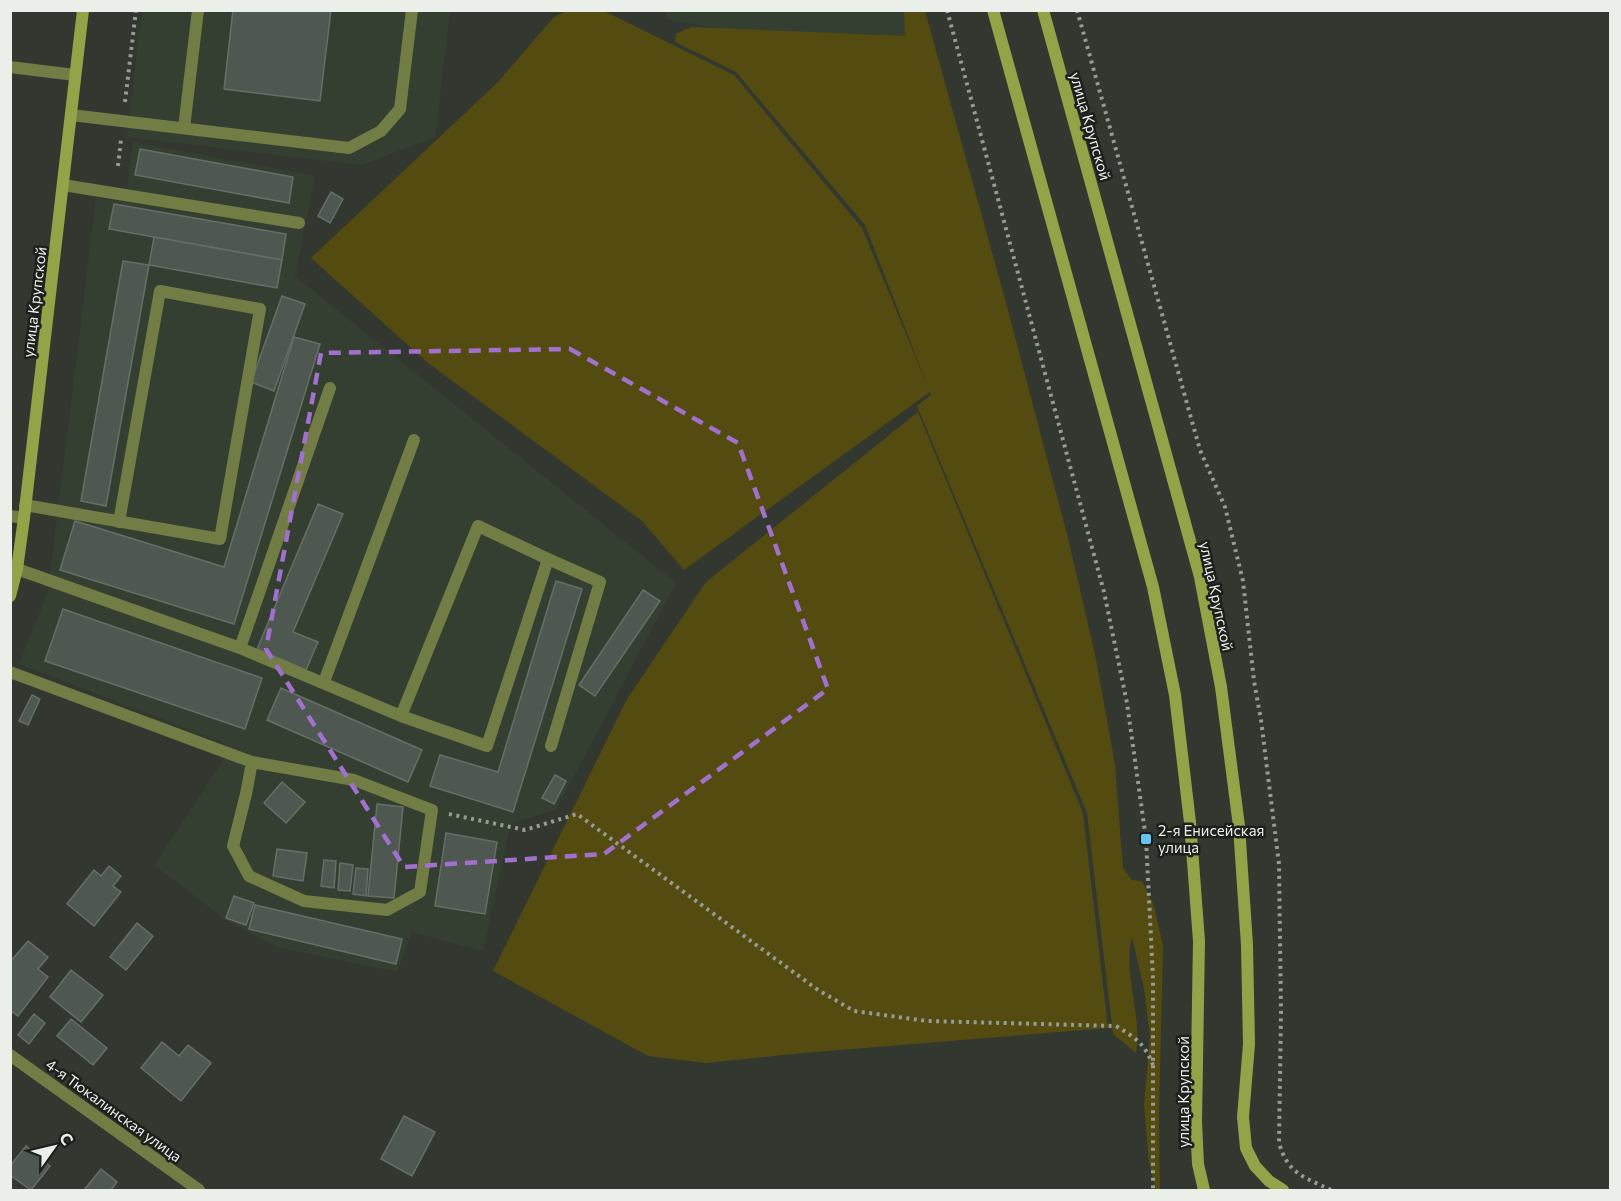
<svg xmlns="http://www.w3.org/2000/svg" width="1621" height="1201" font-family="Commissioner,sans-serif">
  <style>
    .built { fill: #353f31 }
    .green { fill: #544b10 }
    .building { fill: #4e5851; stroke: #656f68; stroke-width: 1.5 }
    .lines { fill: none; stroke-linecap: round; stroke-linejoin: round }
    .path { stroke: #969b95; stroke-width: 4; stroke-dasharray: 3 4.5; stroke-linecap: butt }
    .service { stroke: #717d45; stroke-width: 12 }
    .minor { stroke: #717d45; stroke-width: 12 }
    .secondary { stroke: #92a447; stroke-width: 12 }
    .marked { fill: none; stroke: #a270ce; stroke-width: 4.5; stroke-dasharray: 12 8; stroke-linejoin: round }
    .poi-dot { fill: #65c5ee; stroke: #1c1f1b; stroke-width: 2 }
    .labels { text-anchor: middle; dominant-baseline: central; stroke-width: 5; stroke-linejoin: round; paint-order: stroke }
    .street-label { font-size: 15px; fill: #ebefea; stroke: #1c1f1b }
    .poi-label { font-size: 15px; fill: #ebefea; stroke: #1c1f1b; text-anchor: start }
  </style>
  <rect width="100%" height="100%" fill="#323830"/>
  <g class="built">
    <polygon points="665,10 915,11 916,62 665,19"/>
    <polygon points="142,11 450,11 435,137 362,165 127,137"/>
    <polygon points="133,142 315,176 295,276 676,583 556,810 511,823 483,951 412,932 397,972 277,947 226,920 154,865 221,764 227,744 19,664 48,592 96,198 126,201"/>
  </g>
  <g class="green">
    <path d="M567 11H604L734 75 862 228 928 387 865 225 736 72 675 42 676 34 691 27 905 36 904 11H925L1005 299 1069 542 1096 659 1115 765 1123 868 1132 880 1142 881 1154 906 1163 946 1159 1115 1160 1190H1156L1149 1162 1144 1106 1150 1036 1144 989 1132 937C1122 972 1143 1016 1136 1053L1113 1034 1087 813 917 406 931 395 930 392 684 570 642 521 428 363 311 258 497 83 554 17Z"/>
    <polygon points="918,412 1083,813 1108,1028 803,1053 706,1063 648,1056 493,971 627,699 706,582"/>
  </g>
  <g class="building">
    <polygon points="233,10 331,10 320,101 224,89"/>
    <polygon points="140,149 293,177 289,203 135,175"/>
    <polygon points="331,192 343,199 330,223 318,216"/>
    <polygon points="114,204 286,234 282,260 109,229"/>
    <polygon points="154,237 282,260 277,288 149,265"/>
    <polygon points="123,261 149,265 106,506 81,501"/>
    <polygon points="282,296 305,304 274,391 251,382"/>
    <polygon points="294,337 320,344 234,624 60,570 75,521 224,567"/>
    <polygon points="318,504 343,514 293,632 318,642 306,670 257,649"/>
    <polygon points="556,581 582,589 513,812 430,786 440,755 498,772"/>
    <polygon points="643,590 660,601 595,696 579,685"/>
    <polygon points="63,609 262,678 245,729 45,661"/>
    <polygon points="281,688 422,750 408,782 267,720"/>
    <polygon points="32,695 40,699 28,725 19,721"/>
    <polygon points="555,775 566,781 554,804 542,798"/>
    <polygon points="282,782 305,802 286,823 264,803"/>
    <polygon points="377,804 403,807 394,898 368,896"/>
    <polygon points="446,833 497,842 485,914 435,906"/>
    <polygon points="277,849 307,853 303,881 273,876"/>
    <polygon points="324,860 336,861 334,888 321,886"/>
    <polygon points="340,863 353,865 350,891 338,890"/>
    <polygon points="109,866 121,876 113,886 121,892 94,926 67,904 94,870 101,876"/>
    <polygon points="356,868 368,869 366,896 353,894"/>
    <polygon points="234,896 254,903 246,925 226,918"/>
    <polygon points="255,905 402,939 396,964 249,929"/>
    <polygon points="137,923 153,936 126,970 110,957"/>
    <polygon points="28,941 48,957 38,969 48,977 18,1016 10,1010 10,962"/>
    <polygon points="71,970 103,995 81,1022 50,997"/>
    <polygon points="34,1014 45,1023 29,1044 18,1035"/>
    <polygon points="71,1019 107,1048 93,1065 57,1036"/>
    <polygon points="162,1042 179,1056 188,1045 211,1063 181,1101 141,1068"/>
    <polygon points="404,1116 435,1132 412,1176 381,1159"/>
    <polygon points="26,1146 50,1166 31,1190 10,1175 10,1166"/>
    <polygon points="101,1169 117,1182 111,1190 84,1190"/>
  </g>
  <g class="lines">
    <g class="path">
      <polyline points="947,10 1104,592 1127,703 1146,839 1153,978 1153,1190"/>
      <path d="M1077 10 1200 450 1225 507 1243 581 1254 681 1261 720 1279 864 1281 1012 1279 1143C1288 1174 1304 1177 1331 1190"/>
      <polyline points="125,102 136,10"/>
      <polyline points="118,166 121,139"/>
      <path d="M449 814 525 830 577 814 818 990 854 1011 927 1021 1116 1026C1136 1038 1144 1043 1153 1065"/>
    </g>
    <g class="service">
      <polyline points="10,67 75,75"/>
      <polyline points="71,115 349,148 381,131 400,109 412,10"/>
      <polyline points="184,128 198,10"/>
      <polyline points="63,185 299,223"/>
      <polyline points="25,505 220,539 260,309 160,291 119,522"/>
      <polyline points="10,516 24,518"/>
      <polyline points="548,559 600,582 551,746"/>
      <polyline points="17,569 240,648 401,716 487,746 548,559 478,526 401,716"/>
      <polyline points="240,648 330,388"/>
      <polyline points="10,672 252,762 354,780 432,810 420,892 387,910 304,901 249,876 233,846 246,794 252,762"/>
      <polyline points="324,682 414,440"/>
    </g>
    <polyline class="minor" points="10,1055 199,1190"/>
    <g class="secondary">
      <polyline points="993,10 1153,587 1175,695 1190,822 1199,941 1196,1122 1198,1164 1204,1190"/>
      <polyline points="1043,10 1200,577 1221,687 1239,826 1247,945 1249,1044 1243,1117 1246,1148 1255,1166 1269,1181 1283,1190"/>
      <polyline points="10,596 17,569 24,518 83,10"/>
    </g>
  </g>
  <path class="marked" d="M570 349 738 443 828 689 604 854 404 867 266 649 321 353Z"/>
  <rect class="poi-dot" x="1140" y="833" width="12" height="12" rx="3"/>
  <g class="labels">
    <g class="street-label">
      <text transform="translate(1091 126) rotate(74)">улица Крупской</text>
      <text transform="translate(34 302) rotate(-83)">улица Крупской</text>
      <text transform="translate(1217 596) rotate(78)">улица Крупской</text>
      <text transform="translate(1183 1092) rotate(-90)">улица Крупской</text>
      <text transform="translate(114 1110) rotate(36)">4-я Тюкалинская улица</text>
    </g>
    <g class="poi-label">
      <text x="1158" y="830">2-я Енисейская<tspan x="1158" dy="17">улица</tspan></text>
    </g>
  </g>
  <rect width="1621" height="1201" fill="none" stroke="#ebefea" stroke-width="24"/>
  <g transform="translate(54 1147) rotate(56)" stroke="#1c1f1b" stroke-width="4.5" paint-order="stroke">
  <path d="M0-4.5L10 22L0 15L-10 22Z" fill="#ebefea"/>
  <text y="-9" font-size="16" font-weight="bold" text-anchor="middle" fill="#ebefea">С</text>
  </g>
</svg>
